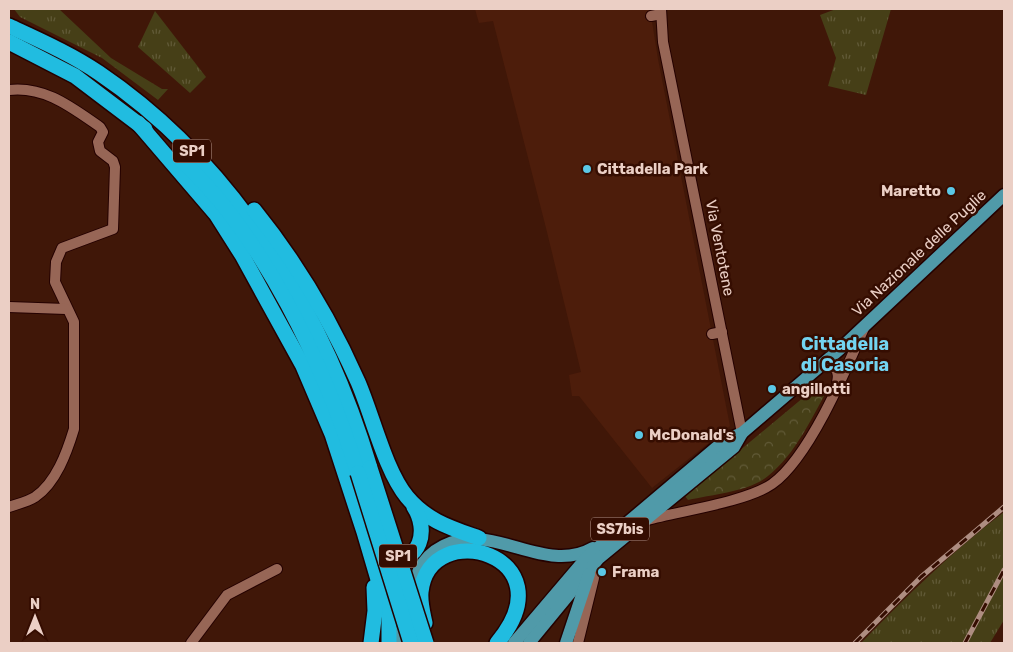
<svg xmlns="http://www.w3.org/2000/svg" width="1013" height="652" font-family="Rubik,sans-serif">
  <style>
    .built { fill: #4d1d0b }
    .grass { fill: url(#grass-tufts) }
    .park { fill: url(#park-crowns) }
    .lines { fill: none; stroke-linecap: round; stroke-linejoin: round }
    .street-casing { stroke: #240100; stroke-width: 12 }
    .primary-casing { stroke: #240100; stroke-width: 15 }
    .highway-casing { stroke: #240100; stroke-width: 18 }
    .street { stroke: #976656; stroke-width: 10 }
    .primary { stroke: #509aa9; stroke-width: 12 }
    .highway { stroke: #21bce0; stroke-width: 15 }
    .rail-casing { stroke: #ae8d81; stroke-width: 5 }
    .rail { stroke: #350d01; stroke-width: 3; stroke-dasharray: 9; stroke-linecap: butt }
    .highway-bridge-casing { stroke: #240100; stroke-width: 18; stroke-linecap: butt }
    .highway-bridge { stroke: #21bce0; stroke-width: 15 }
    .poi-dot { fill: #5bc8e6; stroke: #350d01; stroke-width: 2 }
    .labels { text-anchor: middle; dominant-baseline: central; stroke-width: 5; stroke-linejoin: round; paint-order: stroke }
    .shield { fill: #350d01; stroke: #b4958a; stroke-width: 1 }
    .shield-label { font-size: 14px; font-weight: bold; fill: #ebcfc5 }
    .poi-label { font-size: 15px; font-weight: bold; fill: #ebcfc5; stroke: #350d01; text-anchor: start }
    .street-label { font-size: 15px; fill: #ebcfc5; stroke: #350d01 }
    .quarter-label { font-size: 18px; font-weight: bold; fill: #73d4f1; stroke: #350d01 }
  </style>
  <defs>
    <pattern id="grass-tufts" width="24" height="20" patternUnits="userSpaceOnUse" patternTransform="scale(1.25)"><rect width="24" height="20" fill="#463f17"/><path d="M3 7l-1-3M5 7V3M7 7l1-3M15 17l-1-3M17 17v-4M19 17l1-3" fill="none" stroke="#615a37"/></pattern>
    <pattern id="park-crowns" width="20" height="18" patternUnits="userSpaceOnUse" patternTransform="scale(1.25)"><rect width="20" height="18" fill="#463f17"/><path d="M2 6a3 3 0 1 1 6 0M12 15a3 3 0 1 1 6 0" fill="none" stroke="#615a37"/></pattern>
  </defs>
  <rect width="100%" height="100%" fill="#401708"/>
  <polygon class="built" points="475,9 650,9 658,59 730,426 652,488 579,396 572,396 569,375 581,372 546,228 493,21 479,23"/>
  <g class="grass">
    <polygon points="14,9 59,9 111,58 162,89 168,89 158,100 102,58 20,17"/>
    <polygon points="836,9 891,9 866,95 828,86 836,58 820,15"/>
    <polygon points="155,11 206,77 190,93 138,47"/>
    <path d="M1004 512V620L990 643H861C906 597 952 551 1004 512Z"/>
  </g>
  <path class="park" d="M822 382 829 387C812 417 796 454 768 476 748 492 713 494 688 500L685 496Z"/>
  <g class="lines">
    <g class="street-casing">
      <g id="street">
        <polyline points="661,9 663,42 742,433"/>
        <polyline points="651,16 661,14"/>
        <path d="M9 90C45 86 71 107 100 127L103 132 98 142 100 151 113 161 115 167 113 229 62 248 56 262 55 282 74 322V429C67 452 56 483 35 497 27 502 17 504 9 507"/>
        <polyline points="9,307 66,309"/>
        <polyline points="712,334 722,332"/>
        <path d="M820 367C834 364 840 369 837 383"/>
        <path d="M647 520C680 511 746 502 772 484 809 458 846 370 864 328"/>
        <polyline points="191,643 227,595 277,569"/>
        <polyline points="578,643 594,578 591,567"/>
      </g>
    </g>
    <g class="primary-casing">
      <g id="primary">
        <path d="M410 599C413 589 415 579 419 570 424 559 433 551 443 546 492 520 544 576 593 548"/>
        <polyline points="398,643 405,618"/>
        <polyline points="514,643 588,556 724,441 742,433 840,349 1004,195"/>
        <polyline points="529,643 599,558 734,447 742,433"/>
        <polyline points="566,643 589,574"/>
      </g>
    </g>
    <g class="highway-casing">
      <g id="highway">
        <path d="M9 26C39 40 71 54 99 73 235 165 324 313 370 468"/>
        <polyline points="9,42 75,76 145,129"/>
        <polyline points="138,123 216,214 242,255 303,366 332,434 364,532 389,617 389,643"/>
        <path d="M179 158C263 234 325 367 358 473"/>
        <path d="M254 210C297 263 331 321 358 382 373 417 385 470 407 497 427 521 451 528 479 538"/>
        <path d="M388 560C421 563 429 530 414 507"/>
        <path d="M425 623C423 613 420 603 421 592 429 515 571 555 497 643"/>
        <polyline points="371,643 375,611 374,587"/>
      </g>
    </g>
    <use href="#street" class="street"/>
    <use href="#primary" class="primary"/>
    <use href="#highway" class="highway"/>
    <g class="rail-casing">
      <g id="rail">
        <polyline points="855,643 921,577 1004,507"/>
        <polyline points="965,643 1004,570"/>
      </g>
    </g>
    <use href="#rail" class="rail"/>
    <g class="highway-bridge-casing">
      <g id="highway-bridge">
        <polyline points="370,468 426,643"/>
        <polyline points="358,473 411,643"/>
      </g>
    </g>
    <use href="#highway-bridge" class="highway-bridge"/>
  </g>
  <g class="poi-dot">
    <circle cx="587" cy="169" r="5"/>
    <circle cx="951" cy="191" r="5"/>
    <circle cx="772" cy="389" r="5"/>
    <circle cx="639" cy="435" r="5"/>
    <circle cx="602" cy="572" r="5"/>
  </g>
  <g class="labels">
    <g class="shield">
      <rect x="173" y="139.5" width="38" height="23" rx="4"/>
      <rect x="591" y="517.5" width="58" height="23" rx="4"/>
      <rect x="379" y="544.5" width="38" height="23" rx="4"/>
    </g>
    <g class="shield-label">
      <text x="192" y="151">SP1</text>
      <text x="620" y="529">SS7bis</text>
      <text x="398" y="556">SP1</text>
    </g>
    <g class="poi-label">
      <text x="597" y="169">Cittadella Park</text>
      <text x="941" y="191" text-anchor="end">Maretto</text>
      <text x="782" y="389">angillotti</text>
      <text x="649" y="435">McDonald's</text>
      <text x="612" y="572">Frama</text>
    </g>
    <g class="street-label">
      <text transform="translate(720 248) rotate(79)">Via Ventotene</text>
      <text transform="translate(919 253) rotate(-43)">Via Nazionale delle Puglie</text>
    </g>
    <g class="quarter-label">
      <text x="845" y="344">Cittadella<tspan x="845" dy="21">di Casoria</tspan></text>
    </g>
  </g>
  <rect width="1013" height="652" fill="none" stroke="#ebcfc5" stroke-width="20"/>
  <g transform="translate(35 617)" stroke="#350d01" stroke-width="4" paint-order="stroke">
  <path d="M0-4L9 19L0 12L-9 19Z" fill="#ebcfc5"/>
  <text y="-8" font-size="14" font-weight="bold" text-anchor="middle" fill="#ebcfc5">N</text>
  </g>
</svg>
